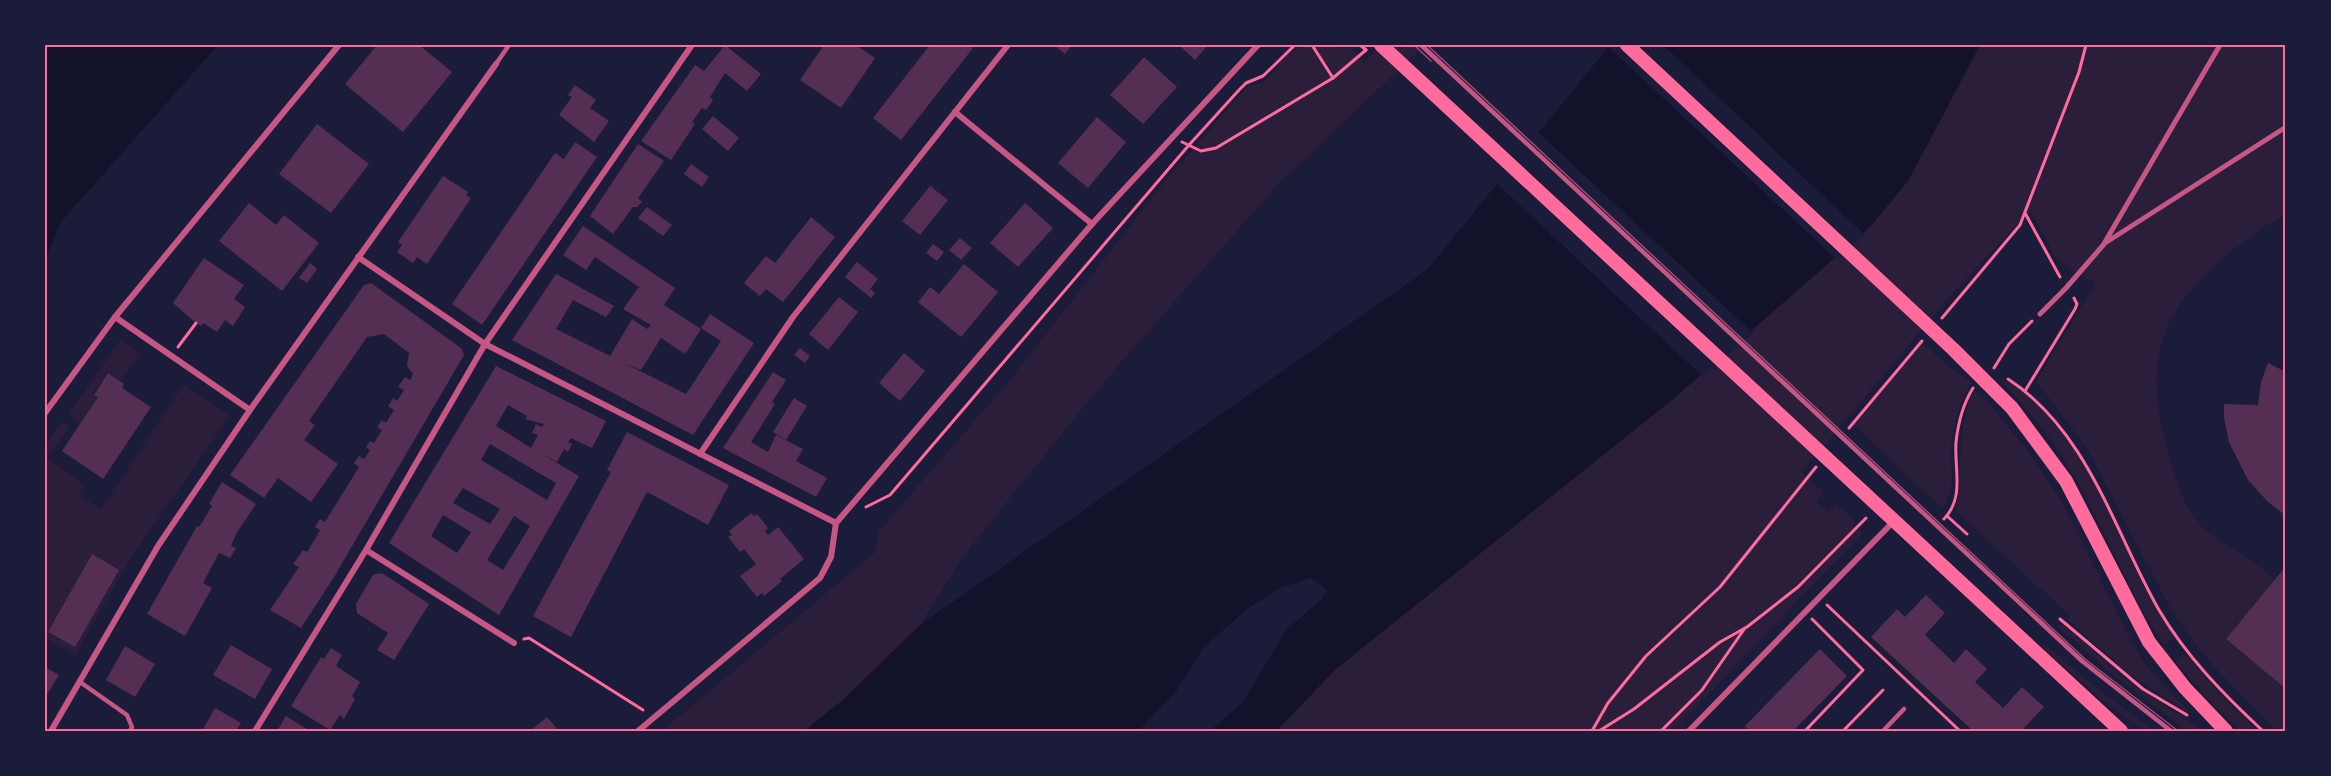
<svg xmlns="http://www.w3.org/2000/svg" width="2331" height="776" font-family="Ubuntu,sans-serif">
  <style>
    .green { fill: #2a1e3b; fill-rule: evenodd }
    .water { fill: #12122b }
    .pier { fill: #1b1b3a }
    .building { fill: #542f53; fill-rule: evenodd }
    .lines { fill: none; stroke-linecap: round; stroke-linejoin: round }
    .path { stroke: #ff6b9d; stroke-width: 3 }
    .service { stroke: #c65784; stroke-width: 4.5 }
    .pedestrian { stroke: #c65784; stroke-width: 5 }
    .minor { stroke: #c65784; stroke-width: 6 }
    .primary { stroke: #ff6b9d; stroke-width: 14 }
    .tram { stroke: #a44b75; stroke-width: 1.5 }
    .neatline { fill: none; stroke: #ff6b9d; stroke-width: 2 }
  </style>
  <rect width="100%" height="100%" fill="#1b1b3a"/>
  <g class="green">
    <polygon points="1304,45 1336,45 1342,50 1348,46 1364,62 1382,45 1425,45 1278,184 1110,375 1020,485 962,558 921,624 844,699 804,731 662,731 874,553 879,531 1010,380 1162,185 1247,87 1265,82 1287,54"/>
    <path d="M1980 45H2286V215C2264 225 2244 241 2226 256 2156 313 2144 367 2168 451 2174 473 2182 501 2195 519 2210 537 2227 545 2246 557 2256 563 2266 572 2275 579L2226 639 2286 689V731H2278C2237 692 2199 654 2169 606L2087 448 2036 381 2095 284 2058 261 2030 211 1949 297 1802 472 1824 493 1816 502 1828 512 1836 504 1851 517 1862 534 1673 731H1276L1336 669 1466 564 1908 181Z"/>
    <polygon points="120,340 141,354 120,380 108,372 93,393 98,396 80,423 69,414"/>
    <path d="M1923 343 1948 367 1972 382C1959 402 1953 426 1951 449 1950 471 1957 489 1942 508L1854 425Z"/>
    <path d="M2003 379C2092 430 2119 558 2175 638L2164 645C2128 592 2106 531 2074 476 2054 441 2029 410 2001 381Z"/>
    <path d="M183 385 230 416 132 556 75 655 45 638V446L62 421 70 427 47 458 84 485 79 495 101 509ZM92 555 119 570 74 647 48 632Z"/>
    <path d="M1974 390 1980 398H1985L2024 446 2062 502 2133 645 2146 666 2188 710 2187 712 2131 675 2068 620 2070 616 1956 511C1966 465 1953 436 1974 390Z"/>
    <polygon points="2063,624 2129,682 2204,731 2188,731 2170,718 2112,674 2059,627"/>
    <path d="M2045 644 2089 682 2154 731C2134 731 2061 664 2042 647Z"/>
    <polygon points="2185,653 2222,697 2258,731 2241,731 2210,702 2175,661"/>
  </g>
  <g class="water">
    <polygon points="45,45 218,45 59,224 45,261"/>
    <polygon points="1610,45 1980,45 1908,181 1870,227 1672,400 1336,669 1276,731 1210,731 1243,702 1287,629 1321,600 1327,590 1311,578 1278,589 1247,609 1203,648 1175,693 1138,731 804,731 844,699 921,624 1427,270"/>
  </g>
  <g class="pier">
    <polygon points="1606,45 1663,45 1865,235 1837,260"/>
    <polygon points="1537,131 1753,333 1703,377 1495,182"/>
  </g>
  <g class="building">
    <polygon points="377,45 419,45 452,72 403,132 345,84"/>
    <polygon points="725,45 761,74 747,91 725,73 710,97 713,100 706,110 702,108 692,122 695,124 671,160 641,141 695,65 704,71"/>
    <polygon points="824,45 856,45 875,58 841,108 800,80"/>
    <polygon points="930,45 969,45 973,48 901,140 873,118"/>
    <polygon points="1054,45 1072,45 1065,54"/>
    <polygon points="1179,45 1208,45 1195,60"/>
    <polygon points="1144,57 1177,87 1143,124 1110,95"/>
    <polygon points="575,85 596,100 590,108 609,121 594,142 559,115 572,97 568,95"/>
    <polygon points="713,116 739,138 728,151 702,129"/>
    <polygon points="1097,117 1126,142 1088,188 1058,163"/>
    <polygon points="317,124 369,164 331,213 279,174"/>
    <polygon points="575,142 597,157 482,325 452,304 555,153 564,159"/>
    <polygon points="638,144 664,161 638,198 642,202 637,207 633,207 613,234 590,216"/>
    <polygon points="691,164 709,177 702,187 684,174"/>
    <polygon points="443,176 468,192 466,195 471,198 427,264 417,257 413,263 397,252 402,245 398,242"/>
    <polygon points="930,186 948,200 920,235 902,221"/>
    <polygon points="249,203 276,225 284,215 319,243 282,291 219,241"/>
    <polygon points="1025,203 1053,228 1018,267 990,243"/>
    <polygon points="647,207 672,225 663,236 638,218"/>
    <polygon points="811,217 835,237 783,302 766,289 760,296 744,283 766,256 775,263"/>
    <polygon points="583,226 675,288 664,305 701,329 685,354 661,338 641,370 624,363 686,394 721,341 701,328 710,314 754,343 693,435 512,340 556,274 614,306 606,317 573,300 556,329 610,356 632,319 647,329 651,325 623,309 639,287 595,257 586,270 563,255"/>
    <polygon points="960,238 972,248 961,260 949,250"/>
    <polygon points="933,244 944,252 937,261 926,253"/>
    <polygon points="204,258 244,285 234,299 245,307 233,326 225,320 217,332 203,323 201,326 196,323 173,303"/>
    <polygon points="857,262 878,279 870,289 875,293 871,298 845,277"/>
    <polygon points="310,263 317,269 307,283 299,278"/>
    <polygon points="964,264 998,292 961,337 918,302 930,287 939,294"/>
    <polygon points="371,283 461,348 464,355 334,577 301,628 270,610 299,567 293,564 303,550 307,552 318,534 320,530 315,527 320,519 325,522 359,467 354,463 359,456 364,459 370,450 366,447 370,441 374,443 382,430 377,427 382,420 386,423 394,410 388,406 393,398 397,401 404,390 398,387 405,377 410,380 413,374 407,366 409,353 384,334 367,337 309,421 315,425 304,440 338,464 311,502 278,478 264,498 230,475 364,285"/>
    <polygon points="839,297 858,312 828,350 809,334"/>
    <polygon points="800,348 810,356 805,363 794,355"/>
    <polygon points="904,353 925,371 900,401 879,383"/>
    <polygon points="2268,363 2286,372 2286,516 2267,501 2248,480 2229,442 2224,418 2224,404 2258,405 2261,382"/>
    <path d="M496 366 606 421 592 448 571 438 568 442 572 444 568 452 564 449 557 462 535 450 579 476 499 615 389 543ZM508 405 527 416 525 419 544 424 542 427 536 424 532 433 538 435 531 448 496 426ZM490 444 556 483 547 500 481 460ZM463 488 500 509 490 524 453 503ZM443 515 471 532 457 553 431 536ZM514 516 530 526 503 570 487 560Z"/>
    <polygon points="773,372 786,380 772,402 775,404 751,442 768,452 776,435 803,449 796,461 827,478 816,497 723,448"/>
    <polygon points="108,373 124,384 122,388 151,407 103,479 62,451 98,397 94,395"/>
    <polygon points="794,398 807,406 786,440 773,432"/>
    <polygon points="627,432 729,485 708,525 647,492 571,637 533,616 611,472 607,470"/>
    <polygon points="222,482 256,504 236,534 231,546 236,548 230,558 219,553 203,583 212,588 185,636 147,614 197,526 199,527 212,506 209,504"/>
    <polygon points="751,513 754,516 757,514 768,528 765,531 768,535 778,527 804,559 780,579 782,581 764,596 762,593 757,597 740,576 756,564 744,549 740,552 728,537 732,535 729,531"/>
    <polygon points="92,554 119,570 75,647 48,632"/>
    <polygon points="2286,566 2286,689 2226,639"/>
    <polygon points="382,573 429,604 394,660 377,650 388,633 357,613 356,604 373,575"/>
    <polygon points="1926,595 1945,613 1925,635 1954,663 1966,649 1987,669 1975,682 2003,708 2022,687 2044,707 2024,728 2027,731 1973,731 1871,637 1897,609 1905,617"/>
    <polygon points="231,645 272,669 255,699 213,675"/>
    <polygon points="125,646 155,664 135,697 106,680"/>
    <polygon points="331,648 342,655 336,666 360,682 352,696 355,699 344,719 340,715 330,730 291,706 321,657 324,659"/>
    <polygon points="1820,649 1847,676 1793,731 1750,731 1745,726"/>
    <polygon points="45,667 59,675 45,698"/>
    <polygon points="215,708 241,723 236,731 202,731"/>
    <polygon points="286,716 310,731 277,731"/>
    <polygon points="547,717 559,731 530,731"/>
  </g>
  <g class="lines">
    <g class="path">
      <polyline points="1312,45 1333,78"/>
      <polyline points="1360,45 1366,50"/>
      <polyline points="1182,142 1201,151 1216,148 1333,78 1366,50"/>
      <polyline points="2025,213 2060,277"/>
      <polyline points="1942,318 2020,225 2079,72 2086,45"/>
      <polyline points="178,347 196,323"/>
      <polyline points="1994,368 2009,344 2032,321"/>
      <path d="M2008 379C2088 431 2114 531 2159 610 2186 656 2224 695 2263 731"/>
      <polyline points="2025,391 2075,309 2077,304 2074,298"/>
      <polyline points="1849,428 1922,341"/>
      <polyline points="866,507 890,495 1189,145 1239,90 1246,83 1263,76 1295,45"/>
      <polyline points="1947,516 1967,534"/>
      <path d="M1944 519C1965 497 1954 469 1956 442 1958 424 1963 404 1973 388"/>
      <polyline points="1827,605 1960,731"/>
      <polyline points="2060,619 2143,689 2187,715"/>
      <polyline points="524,639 529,638 643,710"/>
      <polyline points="1592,731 1608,703 1646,656 1720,587 1816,467"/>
      <polyline points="1599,731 1634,709 1720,642 1747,627 1798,587 1866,518"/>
      <polyline points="1661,731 1702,690 1745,628"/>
      <polyline points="1805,731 1863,670 1812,619"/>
      <polyline points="1843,731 1883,690"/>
    </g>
    <g class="service">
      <polyline points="1421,45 2082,661 2171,731"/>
      <polyline points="496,64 509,45"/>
      <polyline points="80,682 127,715 132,727 130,731"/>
      <polyline points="1883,731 1904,709"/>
    </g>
    <g class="pedestrian">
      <polyline points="2105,242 2220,45"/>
      <polyline points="2040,314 2066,288 2105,243 2286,127"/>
    </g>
    <g class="minor">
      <polyline points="955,112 1092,224"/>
      <polyline points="358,257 485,344 836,523"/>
      <polyline points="115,317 250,410"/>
      <polyline points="45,413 115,317 339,45"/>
      <polyline points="700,454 793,317 1008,45"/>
      <polyline points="366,550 514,643"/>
      <polyline points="51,731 158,546 250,410 496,64"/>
      <polyline points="255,731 366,550 485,344 692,45"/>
      <polyline points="638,731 820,578 831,557 836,523 1092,224 1258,45"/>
      <polyline points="1689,731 1893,522"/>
    </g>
    <g class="primary">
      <polyline points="1381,45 2121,731"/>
      <polyline points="1627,45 1953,349 2012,408 2066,481 2149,642 2185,688 2226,731"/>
    </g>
    <g class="tram">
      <polyline points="1414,45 1431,61"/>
      <polyline points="1427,45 2085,659 2178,731"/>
    </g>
  </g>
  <rect width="2331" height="776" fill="none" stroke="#1b1b3a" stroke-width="93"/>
  <rect x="46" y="46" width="2238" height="684" class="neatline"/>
</svg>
